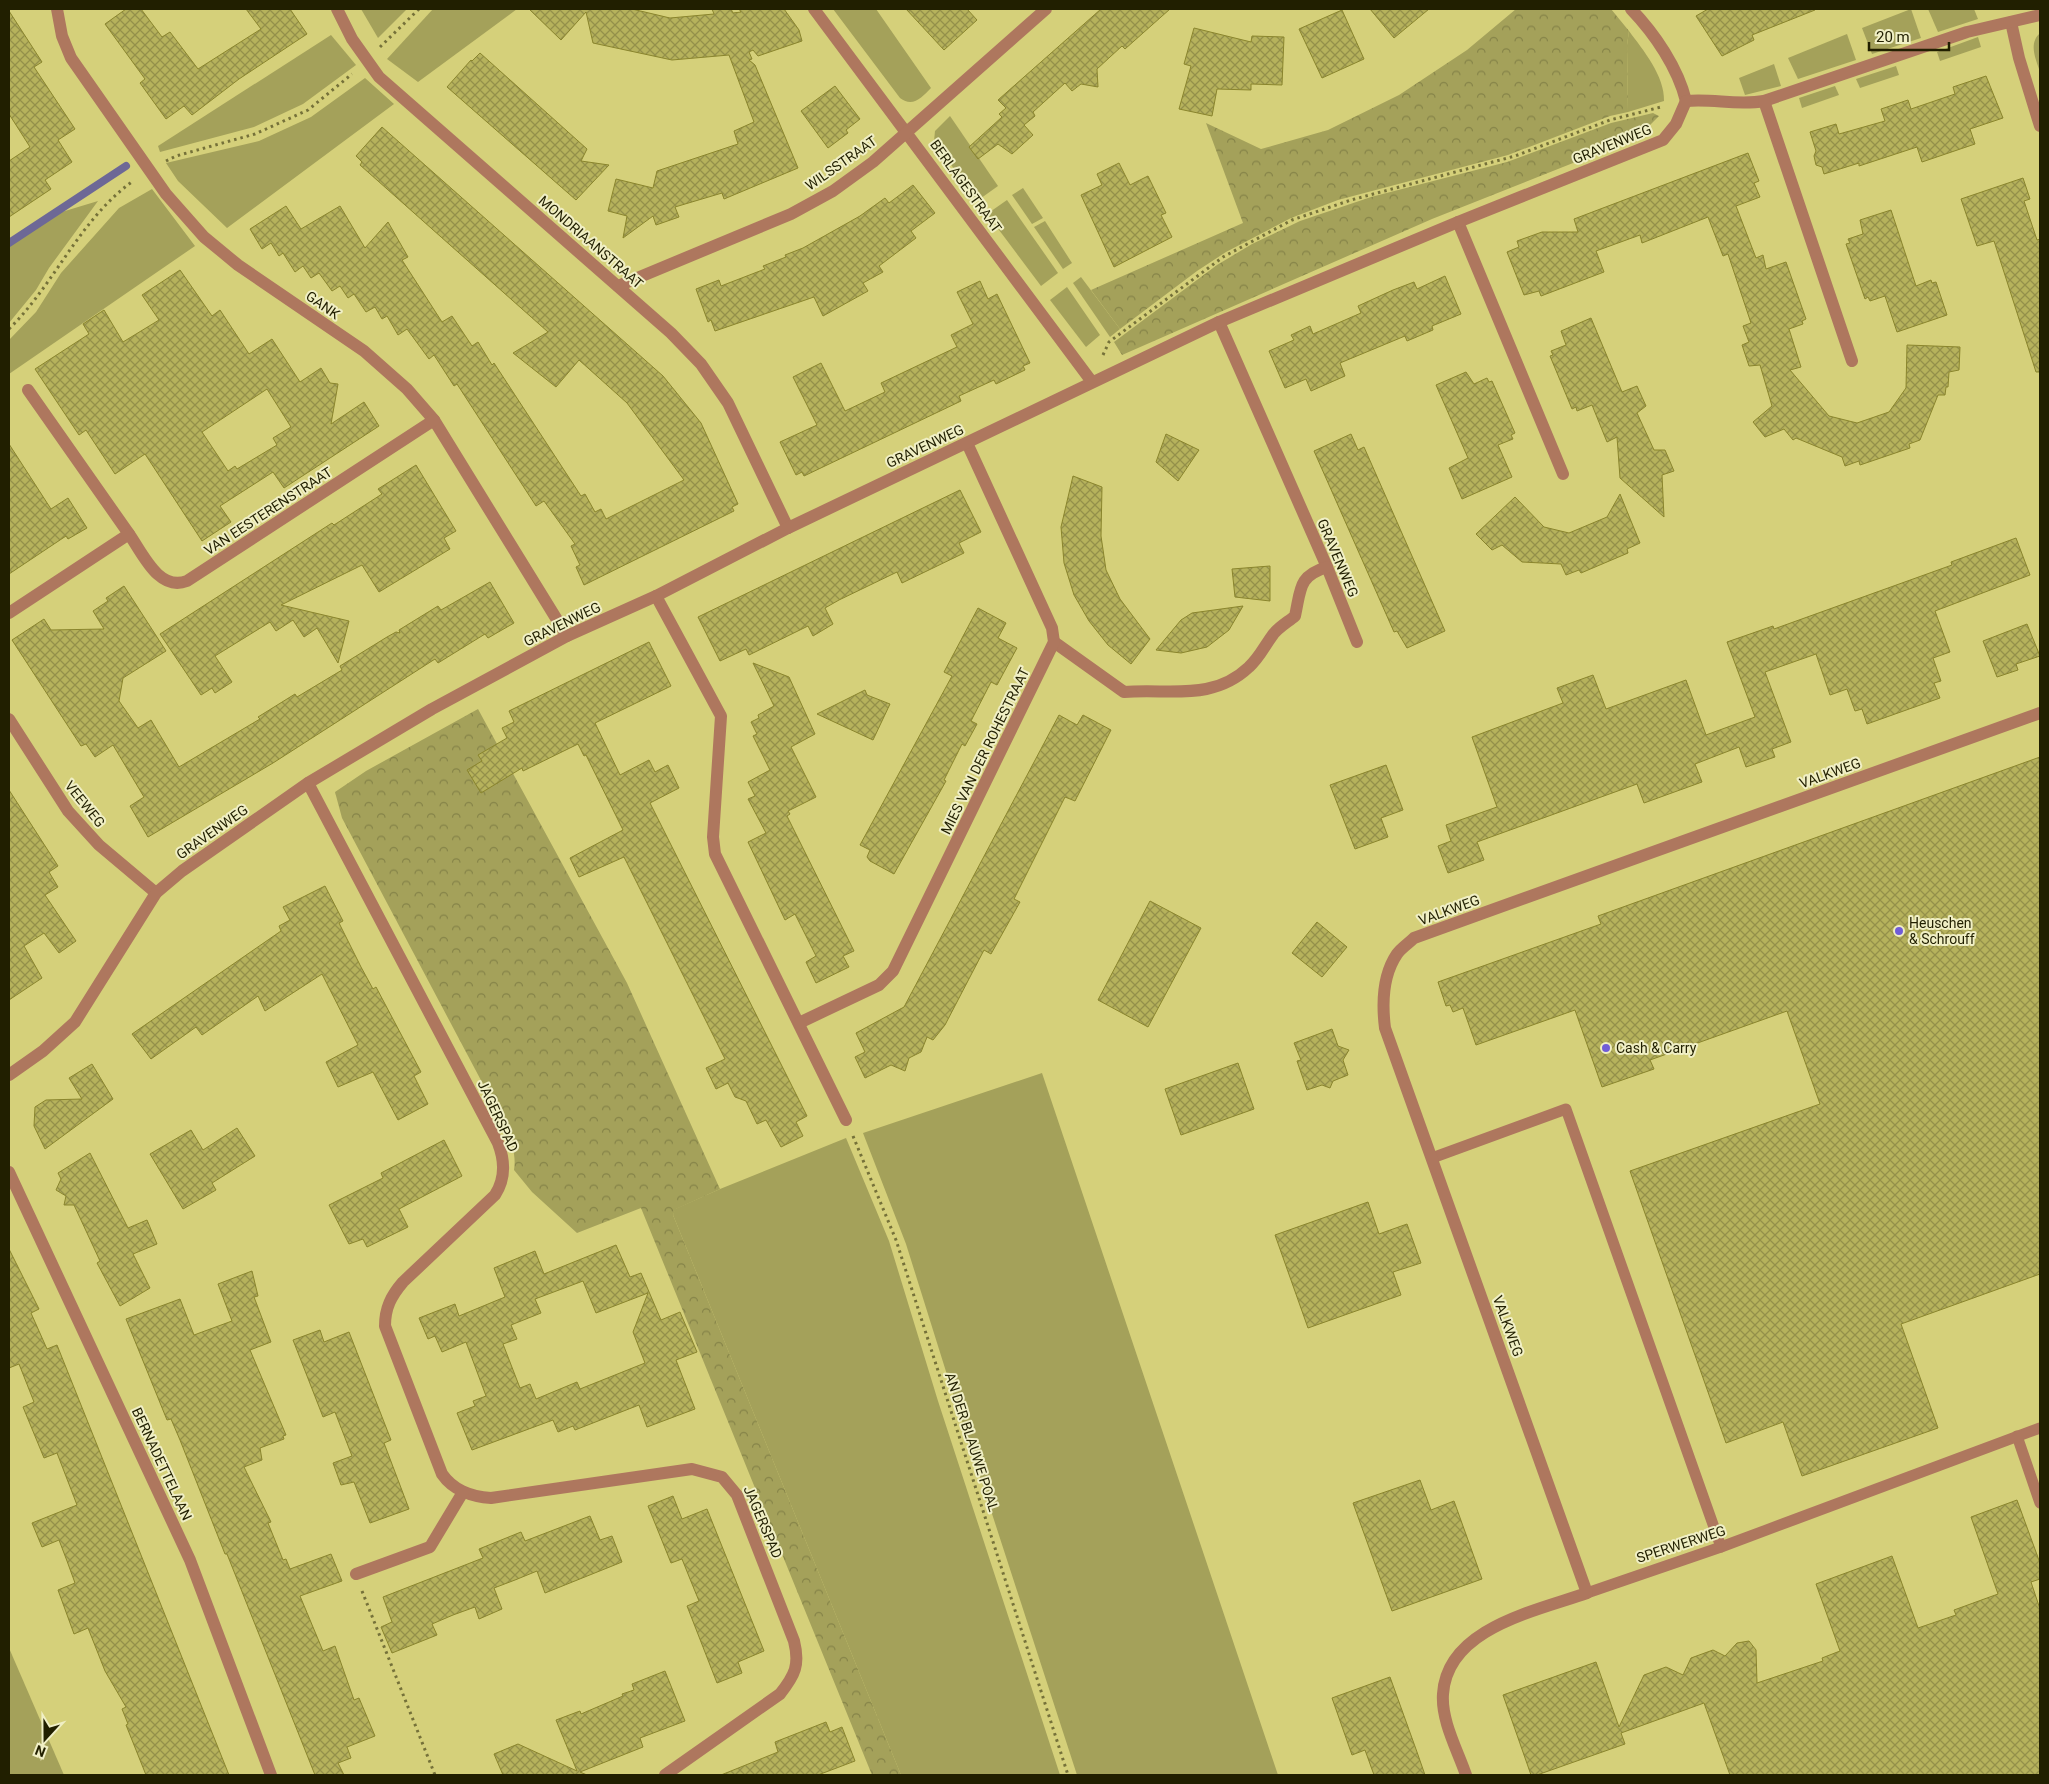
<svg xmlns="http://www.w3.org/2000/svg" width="2049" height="1784" font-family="Roboto,sans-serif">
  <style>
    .green { fill: #a4a15a }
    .forest { fill: url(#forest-crowns) }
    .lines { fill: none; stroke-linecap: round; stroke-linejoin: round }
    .stream { stroke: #6d6896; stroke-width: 8 }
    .building { fill: url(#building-cross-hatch); stroke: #8a852d; fill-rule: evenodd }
    .path { stroke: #757139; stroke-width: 3; stroke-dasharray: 2.5 4; stroke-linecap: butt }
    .lane { stroke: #ae775e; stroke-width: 11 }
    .street { stroke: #ae775e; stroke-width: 12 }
    .poi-dot { fill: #705dd7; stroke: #f0efc5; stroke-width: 2 }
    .labels { text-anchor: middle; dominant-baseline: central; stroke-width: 4; stroke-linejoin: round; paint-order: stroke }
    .street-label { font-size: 14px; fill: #211f00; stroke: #f0efc5 }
    .poi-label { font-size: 14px; fill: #211f00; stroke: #f0efc5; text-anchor: start }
  </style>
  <defs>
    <pattern id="forest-crowns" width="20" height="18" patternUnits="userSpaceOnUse" patternTransform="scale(1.25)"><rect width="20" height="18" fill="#a4a15a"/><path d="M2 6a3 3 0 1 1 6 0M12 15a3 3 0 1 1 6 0" fill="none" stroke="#858348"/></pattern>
    <pattern id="building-cross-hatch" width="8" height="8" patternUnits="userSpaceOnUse" patternTransform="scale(1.25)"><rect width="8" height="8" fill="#b6b25c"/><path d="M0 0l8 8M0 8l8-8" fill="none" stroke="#94904a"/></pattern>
  </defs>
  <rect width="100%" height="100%" fill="#d5d07a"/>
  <g class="green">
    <polygon points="361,9 407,9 378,38"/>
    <polygon points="433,9 517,9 418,82 387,59"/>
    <path d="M833 9H876L931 88C922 97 913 108 900 98Z"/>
    <polygon points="1911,9 1921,38 1872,54 1862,28"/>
    <polygon points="1928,9 1974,9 1978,19 1938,32"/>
    <path d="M1629 31C1643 50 1665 76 1664 101L1628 112 1627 45Z"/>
    <path d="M2040 33V72C2036 59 2028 44 2040 33Z"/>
    <polygon points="1847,34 1856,60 1798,79 1788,58"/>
    <polygon points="331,35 356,65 303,104 254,127 160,152 158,146"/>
    <polygon points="1978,37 1981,47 1940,61 1937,52"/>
    <polygon points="1774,64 1781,86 1745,95 1739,78"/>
    <polygon points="1896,66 1899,75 1860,88 1856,79"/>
    <polygon points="365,78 394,104 227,228 178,181 166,163 259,141 311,117"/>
    <polygon points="1835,86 1839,95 1802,108 1799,98"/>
    <polygon points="950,116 998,186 977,201 934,141 935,131"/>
    <polygon points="1023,188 1043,218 1032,224 1012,195"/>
    <polygon points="152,189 195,246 9,374 9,340 36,312 61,273 119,208"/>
    <polygon points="1007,200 1058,273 1041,286 987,214"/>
    <polygon points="98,201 49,268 36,290 9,323 9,245 55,214"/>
    <polygon points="1045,221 1072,263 1063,269 1034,227"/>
    <polygon points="1081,277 1120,329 1110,337 1073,283"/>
    <polygon points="1067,287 1100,335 1086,347 1050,300"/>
    <polygon points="1042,1073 1278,1775 1077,1775 954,1397 906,1244 863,1133"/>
    <polygon points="846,1138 889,1241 938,1401 1060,1775 901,1775 673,1215 675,1209 720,1189"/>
    <polygon points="9,1648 64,1775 9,1775"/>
  </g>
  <g class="forest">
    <polygon points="1516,9 1611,9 1629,31 1627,45 1628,112 1610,116 1508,155 1338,200 1291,218 1226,252 1197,271 1120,329 1091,290 1243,223 1206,123 1261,149 1328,130 1399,95 1467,50"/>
    <polygon points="1653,113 1659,116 1649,126 1638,131 1641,136 1432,219 1122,355 1114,342 1217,265 1252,244 1300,221 1371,197 1507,162 1611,123"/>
    <path d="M478 709 627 983 720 1189 676 1209 673 1215 901 1775H872L641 1208 577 1233 532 1192 514 1170C517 1152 509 1136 502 1120L342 818 335 792 366 771Z"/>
  </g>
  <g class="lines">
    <polyline class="stream" points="9,243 126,166"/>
  </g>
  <g class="building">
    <polygon points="126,9 141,9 162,37 170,32 198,69 261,29 246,9 290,9 307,34 239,79 192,115 184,106 166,119 140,83 145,79 105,24"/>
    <polygon points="529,9 632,9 670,18 714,14 712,9 731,9 733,13 741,12 739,9 784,9 799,30 802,41 758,56 753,50 749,52 752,59 749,60 755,65 798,168 724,199 722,193 675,207 679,217 656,225 653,216 623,238 627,216 608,211 616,179 653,188 657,171 738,144 734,131 754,122 729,55 672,60 593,43 586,12 561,40"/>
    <polygon points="906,9 967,9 977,20 944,50"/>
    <polygon points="1101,9 1170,9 1125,49 1122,46 1097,69 1098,87 1081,84 1072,91 1065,83 1033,112 1035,116 1024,125 1033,135 1012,154 998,144 978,159 969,147 1002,117 999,114 1006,108 998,100"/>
    <polygon points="1370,9 1429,9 1394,38"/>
    <polygon points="1708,9 1815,9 1815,10 1752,35 1754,40 1722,56 1696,16"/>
    <polygon points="1342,10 1364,59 1322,78 1299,29"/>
    <polygon points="9,11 42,62 34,67 75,129 58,140 72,162 45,180 51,189 9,217 9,161 30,147 9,114"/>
    <polygon points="1194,28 1251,42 1252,36 1284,37 1282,85 1251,84 1251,90 1217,89 1212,116 1179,109 1191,66 1184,64"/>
    <polygon points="480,53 587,149 581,161 609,165 576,200 447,87 471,60 472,61"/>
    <polygon points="1986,76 2003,118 1970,129 1975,144 1922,162 1917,147 1859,166 1859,163 1824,174 1822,167 1816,165 1814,156 1816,151 1810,132 1836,124 1839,134 1885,121 1881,109 1908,100 1911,109 1955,94 1953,87"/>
    <polygon points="835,86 860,119 846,130 848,133 828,148 801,111"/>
    <polygon points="382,127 663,376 701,423 738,504 732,507 734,511 584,585 576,567 580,565 571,546 575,544 544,501 536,506 457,384 454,386 434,355 429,359 407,329 398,335 387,316 382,319 375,307 366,312 354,294 348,298 340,286 332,291 319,273 311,278 303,266 295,272 283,253 279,256 271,243 262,249 250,229 286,206 301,229 340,206 365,248 388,222 408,257 402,260 442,322 452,316 472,346 478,342 492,365 494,363 581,496 585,494 595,512 601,509 606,519 684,480 627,403 579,360 556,387 513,353 548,332 360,165 362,162 356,156"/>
    <polygon points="1748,153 1759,181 1754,183 1760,197 1736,206 1756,258 1763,255 1766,269 1786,262 1806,319 1802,321 1803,324 1789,329 1801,367 1790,370 1829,416 1857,423 1889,412 1906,388 1907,345 1960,347 1959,370 1949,372 1948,387 1946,387 1945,395 1938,395 1920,440 1909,444 1910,448 1860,465 1859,461 1845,466 1842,457 1796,438 1793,440 1784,429 1765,437 1753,422 1772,406 1760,365 1749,366 1742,345 1749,342 1743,326 1751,323 1728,254 1723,256 1708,217 1642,243 1640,235 1596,251 1604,272 1541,296 1539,291 1524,295 1507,252 1519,247 1517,241 1542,232 1578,232 1574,219"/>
    <polygon points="1119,163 1130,185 1148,176 1166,213 1161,215 1172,237 1114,267 1081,195 1102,185 1097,174"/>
    <polygon points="2023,178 2030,199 2024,201 2037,240 2040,239 2040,372 2036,372 1994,241 1977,246 1961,199"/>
    <polygon points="913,185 935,213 911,231 916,238 879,266 883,272 863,283 868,291 823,316 814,297 715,331 711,320 708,322 696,289 719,280 721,286 765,269 763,266 786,257 785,255 803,248 860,216 885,198 889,203"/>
    <polygon points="1891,210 1916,286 1931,280 1932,283 1936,282 1947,315 1897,332 1885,296 1870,301 1868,297 1865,299 1846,244 1850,243 1848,239 1863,234 1860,220"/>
    <path d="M180 270 212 316 220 310 249 354 272 339 300 382 321 368 330 383 338 384 331 424 364 402 379 426 284 488 273 472 220 506 231 522 202 541 145 454 115 474 86 430 79 435 35 369 89 334 83 324 104 310 123 342 159 320 142 295ZM267 389 291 427 273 438 277 445 237 469 235 466 228 471 202 432Z"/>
    <polygon points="1445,276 1461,314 1432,326 1433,330 1407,341 1405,336 1340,363 1345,376 1311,391 1306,379 1285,388 1269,351 1294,340 1291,335 1310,326 1313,334 1361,313 1358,306 1393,290 1414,282 1417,289"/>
    <polygon points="980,281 988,299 997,294 1030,363 1023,366 1025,370 996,384 994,380 959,396 961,401 804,476 802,472 796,475 780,442 817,425 793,377 821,363 845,411 885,392 881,383 957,347 951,335 973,324 957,292"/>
    <polygon points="1591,318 1622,392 1637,386 1646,406 1637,413 1654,450 1665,450 1674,471 1662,475 1664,517 1620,478 1617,437 1607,442 1592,405 1577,411 1576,407 1572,409 1550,356 1553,355 1551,351 1566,345 1561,331"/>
    <polygon points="1466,372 1474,384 1487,378 1489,382 1492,381 1515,433 1511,435 1513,439 1498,445 1512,477 1462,499 1449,468 1468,458 1436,385"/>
    <polygon points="1166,434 1199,450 1178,481 1156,462"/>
    <polygon points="1351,434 1358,450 1364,447 1445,631 1407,648 1397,631 1394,632 1314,451"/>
    <polygon points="9,444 51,509 68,498 87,528 68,539 66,536 9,574"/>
    <polygon points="416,465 456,531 444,538 450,549 379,592 362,565 281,605 349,621 338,663 317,628 304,637 293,620 276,631 270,622 215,656 232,682 215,693 212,688 201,695 160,634 332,523 334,525 382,494 378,489"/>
    <polygon points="1073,476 1102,487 1101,536 1106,570 1120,599 1150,639 1131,664 1108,645 1089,621 1074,595 1064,563 1061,527"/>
    <polygon points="960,490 981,532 959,543 964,553 902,583 897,572 839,600 825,608 833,624 813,636 808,626 749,655 746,649 720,661 698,617"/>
    <polygon points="1620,494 1640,543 1627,549 1628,553 1581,573 1579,570 1566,575 1561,564 1522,562 1502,545 1492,550 1476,534 1515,497 1544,527 1569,533 1607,517"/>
    <polygon points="2016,538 2030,575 1935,611 1950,652 1933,658 1941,681 1934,683 1940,698 1867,724 1862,709 1855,711 1847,689 1830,695 1816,654 1765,672 1791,742 1772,749 1775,757 1746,767 1739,747 1695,764 1702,782 1644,803 1637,784 1477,842 1484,860 1448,873 1438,846 1451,841 1446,825 1497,807 1472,737 1563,703 1557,688 1593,675 1606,709 1686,680 1706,735 1755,717 1727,642 1773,626 1774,629 1952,565 1951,562"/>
    <polygon points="1270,566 1270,601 1235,597 1232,569"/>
    <polygon points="490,582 514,623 488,638 485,634 438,663 435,659 273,763 148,837 130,806 144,797 113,745 95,757 86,744 81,746 12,640 44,619 51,630 104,629 93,611 108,601 106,598 124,586 166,651 123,678 119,701 138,728 151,720 179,767 260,719 258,717 295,694 297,697 342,670 340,666 387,637 396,632 400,633 399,630 438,606 441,610"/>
    <polygon points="1243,606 1229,630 1207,647 1181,653 1156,650 1181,620 1192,613"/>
    <polygon points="978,608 1006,623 998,638 1017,648 997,685 991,682 971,721 977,724 965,746 962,744 944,780 946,781 894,874 870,861 867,857 870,850 860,845 952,676 944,672"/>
    <polygon points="2027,624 2040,656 2016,664 2018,670 1997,677 1983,641"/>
    <polygon points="649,642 671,686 595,723 620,775 649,760 655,772 668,765 679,788 650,803 807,1116 796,1122 803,1136 781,1147 766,1120 757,1124 746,1101 735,1097 728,1083 716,1089 706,1068 725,1059 624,857 579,877 570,858 623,830 586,755 584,756 578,744 523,771 522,768 481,793 467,770 482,761 478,755 507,738 502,728 514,722 509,711"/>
    <polygon points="753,663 789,677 815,734 791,747 816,797 788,811 790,814 787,816 854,951 843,956 849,967 816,983 806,962 816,956 795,914 785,920 748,842 766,833 748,799 755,796 748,782 770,770 753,736 757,734 751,722 759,718 758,715 774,706"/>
    <polygon points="865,690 867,695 890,704 873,740 817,714"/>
    <polygon points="1059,715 1077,725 1083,715 1111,730 1075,801 1065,797 1014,899 1020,902 991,954 984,950 945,1025 933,1040 927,1037 921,1052 909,1058 905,1071 891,1065 865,1078 855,1057 865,1052 856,1033 904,1007"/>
    <polygon points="2040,757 2040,1274 1901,1324 1938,1428 1802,1476 1783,1422 1726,1443 1630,1171 1820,1104 1787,1011 1650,1060 1654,1069 1602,1087 1575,1010 1476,1045 1463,1008 1453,1012 1450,1005 1446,1006 1438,982 1601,924 1598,916"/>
    <polygon points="1386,765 1403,810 1381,818 1388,837 1355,849 1330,785"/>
    <polygon points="9,790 58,866 49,872 58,887 45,895 76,941 59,953 44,933 24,946 42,978 9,1000"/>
    <polygon points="325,886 343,921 339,923 361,967 373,989 376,987 421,1072 414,1076 428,1104 398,1120 373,1072 338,1087 326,1062 358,1045 322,974 265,1011 258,996 202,1035 196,1027 151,1059 132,1034 281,931 279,926 290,920 283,907"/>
    <polygon points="1150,901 1201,928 1148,1027 1098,1000"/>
    <polygon points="1317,922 1347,947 1322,977 1292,953"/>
    <polygon points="1332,1029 1338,1046 1349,1050 1343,1060 1348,1075 1333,1081 1330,1088 1322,1085 1307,1090 1297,1061 1301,1060 1294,1043"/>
    <polygon points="1238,1063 1254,1109 1181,1135 1165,1089"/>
    <polygon points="92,1064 113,1099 45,1149 34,1126 35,1107 46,1100 82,1099 69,1078"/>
    <polygon points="237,1128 255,1156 212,1183 216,1190 183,1209 150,1154 191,1130 203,1150"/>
    <polygon points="444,1140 462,1176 399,1209 408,1227 367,1247 363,1239 349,1244 329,1205 383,1178 381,1173"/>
    <polygon points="90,1153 128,1228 147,1220 157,1244 133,1254 150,1288 120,1306 97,1263 100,1261 74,1205 64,1205 66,1196 56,1190 61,1179 58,1173"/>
    <polygon points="1368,1202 1379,1234 1407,1224 1421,1263 1393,1272 1401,1295 1308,1328 1275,1235"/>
    <path d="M616 1245 630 1277 641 1273 661 1320 680 1312 697 1352 676 1360 695 1409 647 1427 639 1405 575 1430 573 1426 558 1432 553 1420 472 1450 457 1413 475 1406 473 1401 486 1396 466 1342 442 1352 435 1336 428 1339 419 1318 455 1304 459 1316 505 1297 494 1268 535 1251 544 1274ZM583 1281 596 1313 648 1293 633 1332 645 1363 580 1389 577 1382 536 1399 530 1384 520 1388 503 1344 517 1339 511 1325 541 1313 535 1299Z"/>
    <polygon points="9,1249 39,1309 31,1313 47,1349 57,1345 229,1775 146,1775 126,1725 128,1724 122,1709 126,1707 105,1671 88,1628 74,1634 58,1590 75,1583 67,1561 59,1540 42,1547 32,1523 77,1505 57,1453 44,1458 23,1407 34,1402 19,1364 9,1368"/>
    <polygon points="252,1271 258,1296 254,1297 271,1342 250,1350 286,1435 283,1436 284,1439 260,1448 262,1460 244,1467 271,1522 268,1523 283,1560 286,1559 290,1569 331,1554 342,1581 300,1596 323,1651 335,1646 354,1700 359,1698 375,1736 347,1747 351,1758 338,1763 344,1775 315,1775 227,1554 225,1554 180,1440 171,1419 167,1420 126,1319 180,1299 194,1335 232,1321 218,1284"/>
    <polygon points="320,1330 324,1342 349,1332 391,1440 384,1443 409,1509 370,1523 354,1482 341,1485 333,1463 352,1456 335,1412 323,1417 293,1340"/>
    <polygon points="1420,1480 1431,1510 1454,1501 1482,1579 1392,1611 1353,1503"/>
    <polygon points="673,1496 682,1519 707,1509 764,1651 738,1662 742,1673 717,1683 687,1606 699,1601 690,1579 682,1559 671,1563 648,1506"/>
    <polygon points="2017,1500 2040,1563 2040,1579 2031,1582 2040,1609 2040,1775 1730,1775 1704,1703 1621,1733 1625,1744 1537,1775 1531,1775 1503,1695 1596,1662 1619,1727 1644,1675 1666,1667 1683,1675 1691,1658 1713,1650 1725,1656 1737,1643 1749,1641 1756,1650 1757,1683 1823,1661 1822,1658 1840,1651 1816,1584 1892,1556 1918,1628 1956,1615 1954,1610 1998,1594 1971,1517"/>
    <polygon points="590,1516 600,1540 612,1536 622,1562 545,1593 537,1571 515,1580 494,1588 502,1609 479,1619 475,1607 453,1615 432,1624 437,1635 392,1653 381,1627 392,1622 383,1597 483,1558 479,1549 521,1532 525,1541"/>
    <polygon points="665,1671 685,1721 640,1738 643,1747 580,1772 587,1775 503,1775 494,1754 518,1744 577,1771 556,1720 580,1711 581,1714 623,1696 622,1694 634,1690 632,1684"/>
    <polygon points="1390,1677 1417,1752 1425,1775 1374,1775 1365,1750 1352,1755 1332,1698"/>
    <polygon points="826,1722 830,1732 842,1727 855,1761 818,1775 721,1775 778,1752 775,1742"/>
  </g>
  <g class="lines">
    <g class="path">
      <polyline points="380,47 419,9"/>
      <polyline points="166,161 176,156 255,134 308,110 352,74"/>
      <path d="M9 329C55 284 79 220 133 181"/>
      <polyline points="1103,355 1109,342 1223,257 1292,220 1351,200 1515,156 1610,120 1661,107"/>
      <polyline points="853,1136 896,1240 1068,1775"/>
      <polyline points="362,1591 435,1775"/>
    </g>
    <g class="lane">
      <polyline points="1432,1158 1566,1109 1721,1547"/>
      <polyline points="2017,1436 2040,1503"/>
      <polyline points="1587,1593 1721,1547 2040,1428"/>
    </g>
    <g class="street">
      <polyline points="57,9 62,36 71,58 166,194 204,237 238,265 364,351 407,389 434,420 567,636"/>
      <polyline points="337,9 352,39 379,77 671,333 701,364 728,403 788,528"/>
      <polyline points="814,9 1092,382"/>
      <path d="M1631 9C1655 34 1678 68 1686 101"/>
      <polyline points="2011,22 2019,58 2040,126"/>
      <path d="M1686 101C1712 98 1737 106 1764 101L1967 32 2040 15"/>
      <polyline points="1764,101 1852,361"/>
      <polyline points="1458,222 1563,474"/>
      <polyline points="618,286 791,214 833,191 873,162 1046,9"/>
      <polyline points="1219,322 1327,567 1357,642"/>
      <polyline points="28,390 129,534"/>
      <polyline points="656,596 721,716 713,837 715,854 846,1120"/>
      <path d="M9 613 129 534C143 554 159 592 187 581L434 420"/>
      <path d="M1054 642 1124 692C1169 688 1212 702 1249 667 1259 658 1264 647 1272 636 1277 628 1288 622 1295 616 1301 589 1298 576 1327 567"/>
      <polyline points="9,719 68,811 99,845 156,893"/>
      <path d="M308 783 498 1143C505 1161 506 1178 495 1195L403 1282C391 1296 385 1308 385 1326L442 1474C453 1490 472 1497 491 1498L692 1469 722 1477 737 1495 794 1641C800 1665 795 1675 780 1694L665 1775"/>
      <polyline points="799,1023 879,985 893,971 1054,642 1052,628 967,443"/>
      <polyline points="9,1075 43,1051 75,1022 156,893 182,871 308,783 432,709 567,636 656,596 788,528 1219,322 1458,222 1663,140 1676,124 1686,101"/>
      <polyline points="9,1172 190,1560 271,1775"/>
      <polyline points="356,1574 430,1547 463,1492"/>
      <path d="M1466 1775C1458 1751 1441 1721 1443 1694 1447 1628 1536 1611 1587 1593L1385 1028C1382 1004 1382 976 1397 954 1401 948 1409 943 1414 938L2040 713"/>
    </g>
  </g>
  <g class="poi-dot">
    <circle cx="1899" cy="931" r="5"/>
    <circle cx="1606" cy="1048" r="5"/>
  </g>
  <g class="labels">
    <g class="street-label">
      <text transform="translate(1612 144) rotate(-22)">GRAVENWEG</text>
      <text transform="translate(841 163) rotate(-35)">WILSSTRAAT</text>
      <text transform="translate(966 186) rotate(54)">BERLAGESTRAAT</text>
      <text transform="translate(591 242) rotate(41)">MONDRIAANSTRAAT</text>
      <text transform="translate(323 305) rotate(35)">GANK</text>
      <text transform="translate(925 446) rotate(-25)">GRAVENWEG</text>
      <text transform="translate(268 511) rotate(-33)">VAN EESTERENSTRAAT</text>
      <text transform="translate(1338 558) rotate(67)">GRAVENWEG</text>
      <text transform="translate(562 624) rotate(-26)">GRAVENWEG</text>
      <text transform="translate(985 751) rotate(-64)">MIES VAN DER ROHESTRAAT</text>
      <text transform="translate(1830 773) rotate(-20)">VALKWEG</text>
      <text transform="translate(85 804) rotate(51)">VEEWEG</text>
      <text transform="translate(212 832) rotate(-35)">GRAVENWEG</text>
      <text transform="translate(1449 910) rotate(-20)">VALKWEG</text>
      <text transform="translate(498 1116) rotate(65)">JAGERSPAD</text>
      <text transform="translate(1508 1326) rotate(70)">VALKWEG</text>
      <text transform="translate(972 1442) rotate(72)">AN DER BLAUWE POAL</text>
      <text transform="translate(162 1464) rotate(65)">BERNADETTELAAN</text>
      <text transform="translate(763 1522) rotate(67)">JAGERSPAD</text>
      <text transform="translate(1681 1544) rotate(-18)">SPERWERWEG</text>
    </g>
    <g class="poi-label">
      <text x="1909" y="923">Heuschen<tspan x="1909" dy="16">&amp; Schrouff</tspan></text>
      <text x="1616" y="1048">Cash &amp; Carry</text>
    </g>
  </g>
  <rect width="2049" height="1784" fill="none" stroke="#211f00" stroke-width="20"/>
  <g transform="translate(45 1739) rotate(201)" stroke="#f0efc5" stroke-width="4" paint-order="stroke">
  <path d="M0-4L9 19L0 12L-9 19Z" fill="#211f00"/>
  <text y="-8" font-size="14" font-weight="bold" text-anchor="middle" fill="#211f00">N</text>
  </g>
  <path d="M1869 42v8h80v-8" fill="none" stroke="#211f00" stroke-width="2.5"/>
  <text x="1876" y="42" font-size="15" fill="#211f00" stroke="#f0efc5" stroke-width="4" paint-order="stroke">20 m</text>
</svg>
